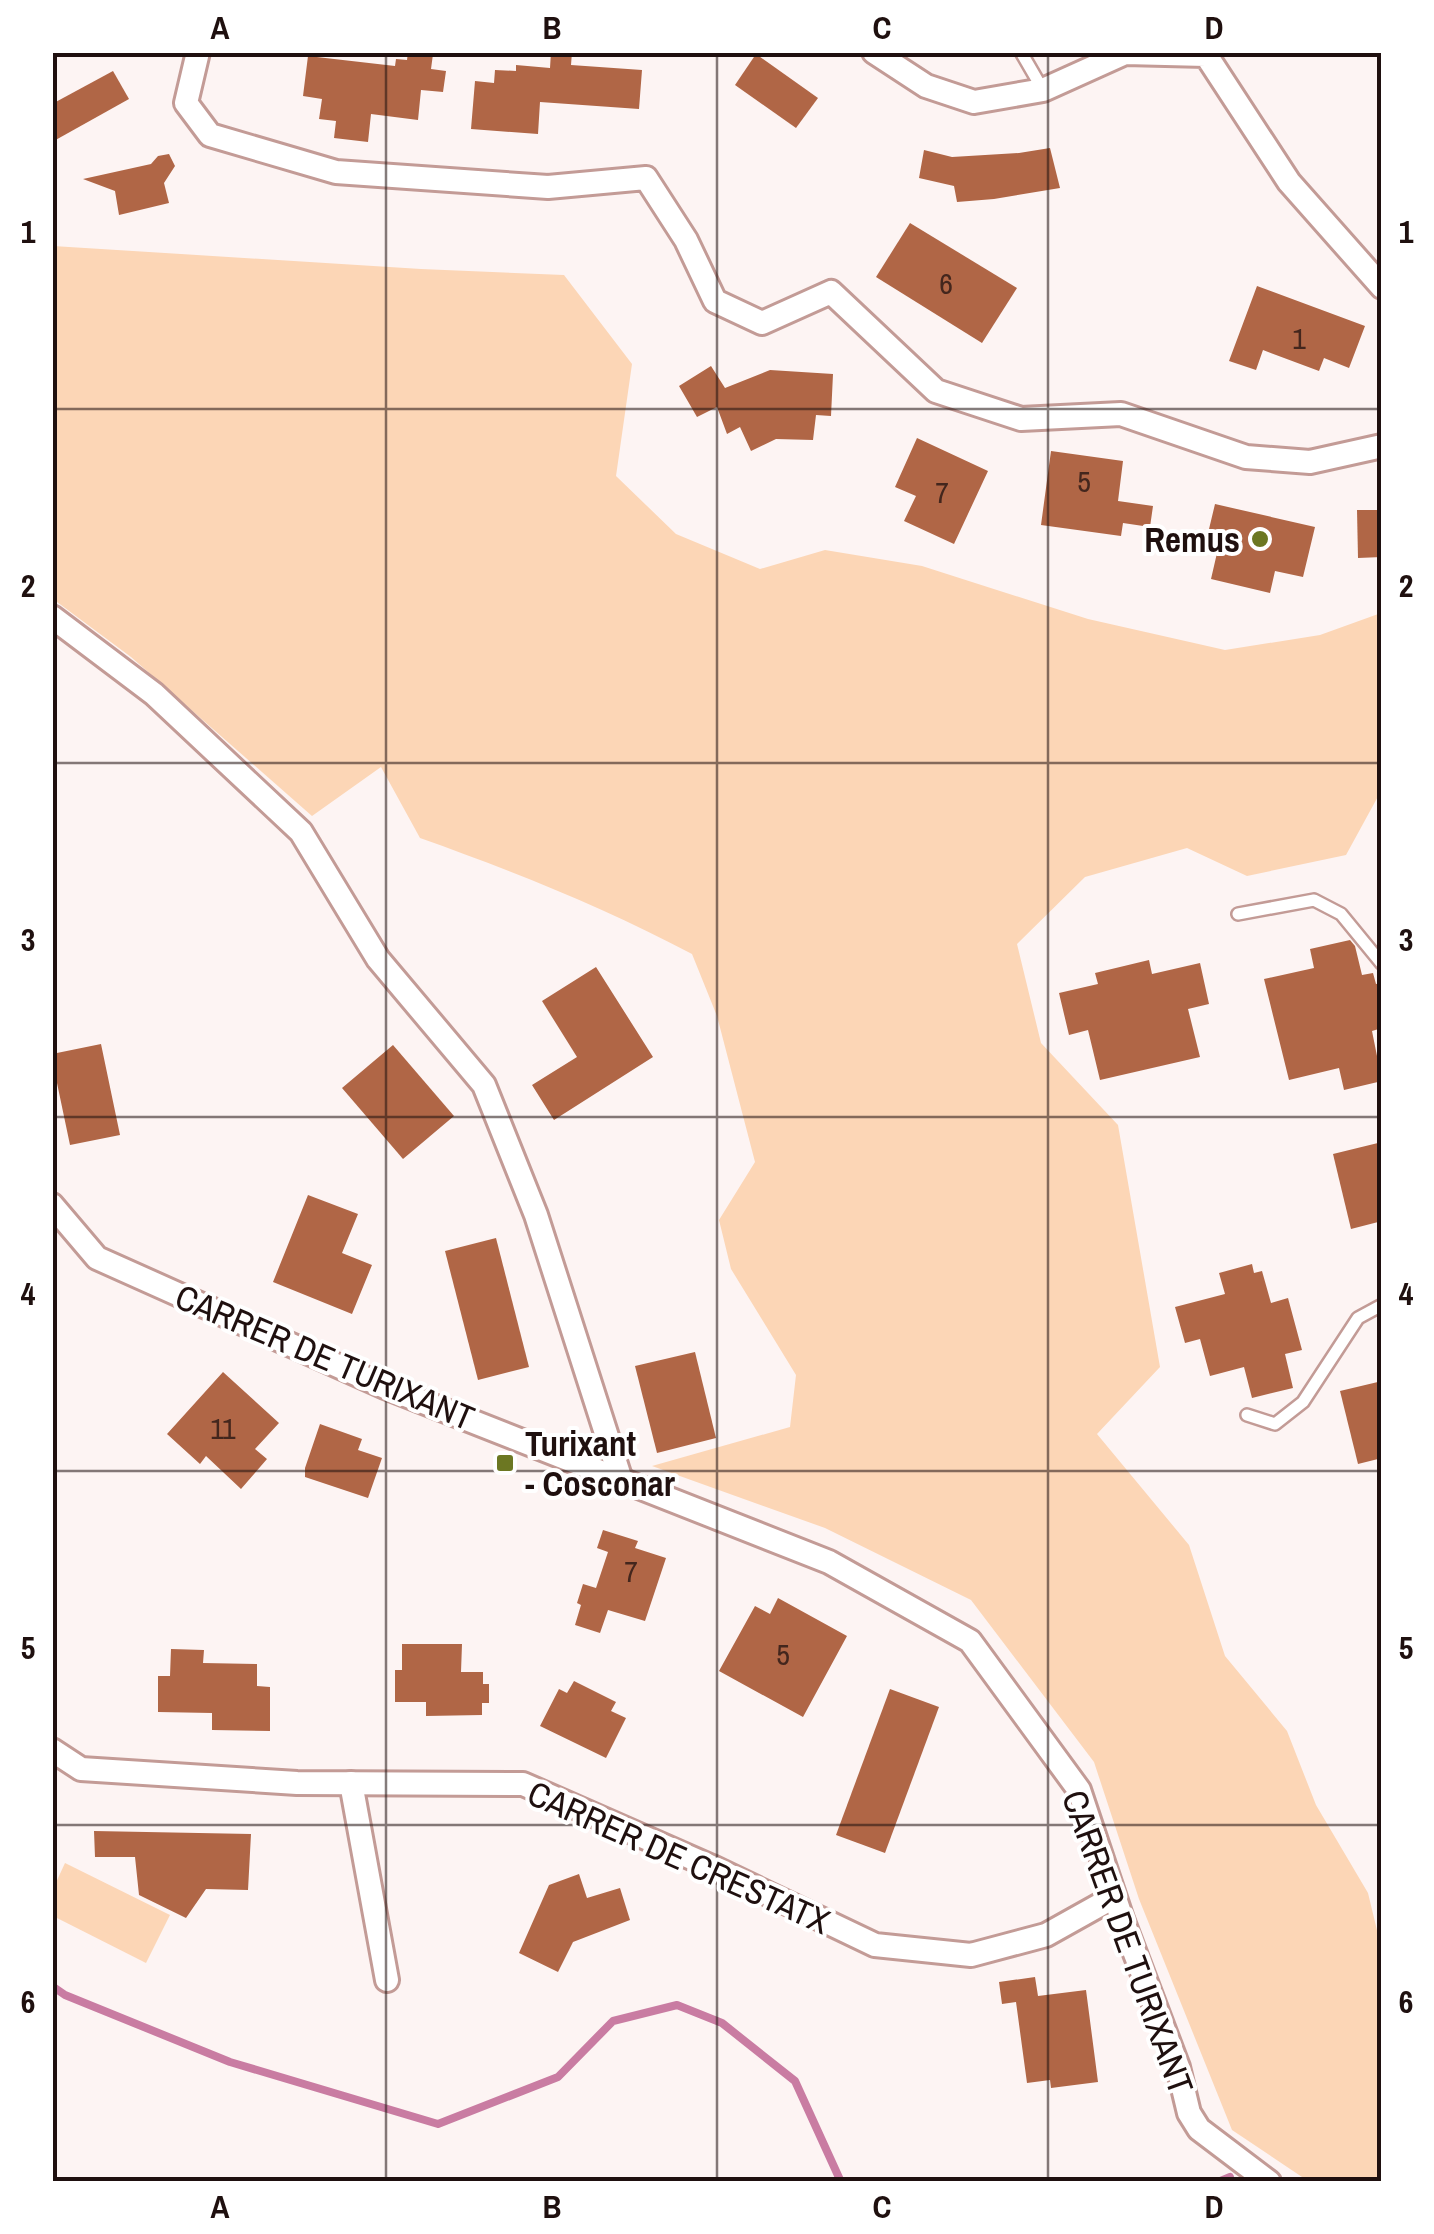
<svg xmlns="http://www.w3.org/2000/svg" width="1434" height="2234" font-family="'Archivo Narrow',sans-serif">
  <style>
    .green { fill: #fcd6b6 }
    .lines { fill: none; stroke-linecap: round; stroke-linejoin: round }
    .stream { stroke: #c97ca2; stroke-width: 8 }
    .building { fill: #b06646 }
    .service-casing { stroke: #c39b96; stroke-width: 16 }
    .minor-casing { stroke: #c39b96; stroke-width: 28 }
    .service { stroke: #fff; stroke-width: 11 }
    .minor { stroke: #fff; stroke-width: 22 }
    .grid { fill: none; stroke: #1f100f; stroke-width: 2.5; stroke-opacity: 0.55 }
    .poi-dot { fill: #6c7722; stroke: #fff; stroke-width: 4 }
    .labels { text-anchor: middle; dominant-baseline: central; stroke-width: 8; stroke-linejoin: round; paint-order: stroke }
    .number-label { font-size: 30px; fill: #43261d }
    .poi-label { font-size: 35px; font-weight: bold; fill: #1f100f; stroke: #fff; text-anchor: end }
    .street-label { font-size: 35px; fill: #1f100f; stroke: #fff }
    .neatline { fill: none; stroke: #1f100f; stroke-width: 4 }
    .grid-label { font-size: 32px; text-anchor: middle; font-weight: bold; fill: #1f100f }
  </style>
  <rect width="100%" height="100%" fill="#fdf4f3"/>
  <g class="green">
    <path d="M53 246 421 269 564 275 632 364 616 476 676 534 760 569 825 550 922 566 1088 619 1225 650 1320 635 1381 613V791L1346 855 1247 876 1187 848 1085 877 1017 944 1041 1043 1118 1125 1160 1367 1097 1434 1189 1545 1225 1656 1287 1731 1316 1805 1368 1893 1382 1951 1381 2181H1308L1232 2130 1139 1899 1094 1762 971 1600 825 1528 652 1466 790 1427 796 1375 731 1269 719 1220 755 1162 717 1016 692 954C605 908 513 871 420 838L381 767 312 816 131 657 53 599Z"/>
    <polygon points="65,1863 170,1915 146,1963 53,1916 53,1889"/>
  </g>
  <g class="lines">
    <g class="stream">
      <polyline points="52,1986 65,1995 230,2062 438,2124 558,2077 613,2021 677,2005 722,2023 795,2081 841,2182"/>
      <polyline points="1218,2182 1230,2177"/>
    </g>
  </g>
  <g class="building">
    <polygon points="408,52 433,54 431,69 446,71 443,92 421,90 418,120 371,114 368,142 334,138 336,121 319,119 322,99 303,96 308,56 395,66 396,59 407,60"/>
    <polygon points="551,52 572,52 571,65 642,70 639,109 540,102 538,134 471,129 475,81 494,83 495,70 516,71 516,65 550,68"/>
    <polygon points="756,54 818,98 796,128 735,85"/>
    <polygon points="113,71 129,99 52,142 52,104"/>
    <polygon points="1050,148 1060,188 994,199 957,202 954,186 919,178 924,150 952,157 1019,153"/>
    <polygon points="169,154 175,166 164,183 169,203 119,215 115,191 83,179 151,164 158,156"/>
    <polygon points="910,223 1017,288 982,343 876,277"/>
    <polygon points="1257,286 1365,326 1349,368 1324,358 1319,371 1263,350 1256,370 1229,361"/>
    <polygon points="711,366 725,388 770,370 833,374 831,416 816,415 813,440 776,439 751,451 740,427 727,434 717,407 697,417 679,386"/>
    <polygon points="917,438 988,471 954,544 904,521 916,496 895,487"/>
    <polygon points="1051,451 1123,461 1118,501 1153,506 1150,527 1123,523 1121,536 1041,525"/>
    <polygon points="1215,504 1315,527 1303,577 1275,571 1270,593 1211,579 1217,553 1204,550"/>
    <polygon points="1357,510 1382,510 1382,557 1358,558"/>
    <polygon points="1350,940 1355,946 1362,975 1373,973 1376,984 1382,983 1382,1028 1372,1031 1382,1081 1344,1090 1339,1068 1289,1080 1264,979 1314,968 1310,949"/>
    <polygon points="1149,960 1152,974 1200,963 1209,1004 1188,1009 1200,1057 1100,1080 1088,1030 1069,1035 1059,993 1098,984 1095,973"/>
    <polygon points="596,967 653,1057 554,1120 532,1085 577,1057 542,1001"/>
    <polygon points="101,1044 120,1135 70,1145 57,1083 52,1084 52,1054"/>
    <polygon points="393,1045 454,1116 403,1159 342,1088"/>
    <polygon points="1382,1142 1382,1221 1351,1229 1333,1154"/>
    <polygon points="308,1195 358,1214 342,1253 372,1265 352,1314 273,1282"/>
    <polygon points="496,1238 529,1367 478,1380 445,1251"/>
    <polygon points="1252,1264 1254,1273 1262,1271 1271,1303 1288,1298 1302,1350 1285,1354 1293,1388 1252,1398 1244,1367 1210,1376 1200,1339 1185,1343 1175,1307 1225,1294 1219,1273"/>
    <polygon points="695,1352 716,1438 657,1453 635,1366"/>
    <polygon points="223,1372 279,1423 255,1449 267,1459 241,1489 206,1456 200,1464 167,1434"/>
    <polygon points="1382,1381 1382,1458 1358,1464 1340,1391"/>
    <polygon points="320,1424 362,1439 358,1450 382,1458 368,1498 305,1477 305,1468"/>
    <polygon points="603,1530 638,1541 635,1548 666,1558 645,1621 608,1610 600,1633 575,1625 581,1605 577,1603 583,1584 596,1588 608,1552 597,1548"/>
    <polygon points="778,1598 847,1636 803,1717 719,1671 755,1606 770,1614"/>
    <polygon points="402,1644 462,1644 461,1672 483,1672 483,1684 489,1684 489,1703 482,1703 482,1715 426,1716 426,1702 395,1702 395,1670 402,1670"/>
    <polygon points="171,1649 204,1650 203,1663 257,1664 257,1686 270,1687 270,1731 212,1730 212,1713 158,1712 158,1676 170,1676"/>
    <polygon points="574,1681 616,1702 611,1711 626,1718 606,1758 540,1726 559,1689 567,1693"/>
    <polygon points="890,1689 939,1707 885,1853 836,1835"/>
    <polygon points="94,1831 251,1834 248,1890 206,1889 186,1918 139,1895 135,1857 95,1857"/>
    <polygon points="579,1874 587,1898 620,1888 630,1920 573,1942 558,1972 519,1953 549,1885"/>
    <polygon points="1035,1977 1038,1996 1086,1990 1098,2082 1051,2088 1050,2080 1027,2083 1016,2002 1002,2004 999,1982"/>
  </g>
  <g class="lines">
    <g class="service-casing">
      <g id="service">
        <polyline points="1021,52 1043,90"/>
        <polyline points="1238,914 1314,900 1341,914 1382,964"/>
        <polyline points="1247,1415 1275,1424 1303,1402 1358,1318 1382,1305"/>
      </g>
    </g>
    <g class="minor-casing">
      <g id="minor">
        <polyline points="198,52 186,103 210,135 336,172 548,187 646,178 686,240 715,301 762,323 831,292 936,391 1021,419 1121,414 1246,457 1310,462 1382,446"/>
        <polyline points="874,52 926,86 974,102 1043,90 1125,53 1206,55 1289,182 1382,287"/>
        <polyline points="52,617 154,694 301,832 378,959 484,1085 536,1215 621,1480"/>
        <polyline points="52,1205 97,1258 385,1387 829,1562 970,1641 1079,1790 1122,1919 1178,2067 1189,2113 1199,2129 1269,2182"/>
        <polyline points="52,1750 81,1769 297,1783 523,1784 712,1867 875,1945 971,1955 1046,1935 1114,1897"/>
        <polyline points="351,1783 387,1980"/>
      </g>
    </g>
    <use href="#service" class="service"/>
    <use href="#minor" class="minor"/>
  </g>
  <path class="grid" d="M386 52V2182M717 52V2182M1048 52V2182M52 409H1382M52 763H1382M52 1117H1382M52 1471H1382M52 1825H1382"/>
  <g class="poi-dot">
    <circle cx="1260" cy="539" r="10"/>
    <rect x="495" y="1453" width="20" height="20" rx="5"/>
  </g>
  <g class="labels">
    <g class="number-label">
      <text x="946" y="283">6</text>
      <text x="1299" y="338">1</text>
      <text x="1084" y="481">5</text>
      <text x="942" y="492">7</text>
      <text x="223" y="1428">11</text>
      <text x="631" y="1571">7</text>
      <text x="783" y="1654">5</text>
    </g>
    <g class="poi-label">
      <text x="1240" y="539">Remus</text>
      <text x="525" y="1443" text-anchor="start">Turixant<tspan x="525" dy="40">- Cosconar</tspan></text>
    </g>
    <g class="street-label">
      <text transform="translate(325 1357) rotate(23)">CARRER DE TURIXANT</text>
      <text transform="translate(679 1857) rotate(24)">CARRER DE CRESTATX</text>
      <text transform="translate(1128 1942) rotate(70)">CARRER DE TURIXANT</text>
    </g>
  </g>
  <rect width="1434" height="2234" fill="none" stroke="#ffffff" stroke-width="110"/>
  <rect x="55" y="55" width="1324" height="2124" class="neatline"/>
  <g class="grid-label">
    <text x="220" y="39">A</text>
    <text x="552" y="39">B</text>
    <text x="882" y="39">C</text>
    <text x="1214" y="39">D</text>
    <text x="28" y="243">1</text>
    <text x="1406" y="243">1</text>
    <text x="28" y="597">2</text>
    <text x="1406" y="597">2</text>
    <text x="28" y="951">3</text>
    <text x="1406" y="951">3</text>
    <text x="28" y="1305">4</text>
    <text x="1406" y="1305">4</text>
    <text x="28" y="1659">5</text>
    <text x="1406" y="1659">5</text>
    <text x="28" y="2013">6</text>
    <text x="1406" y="2013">6</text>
    <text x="220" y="2218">A</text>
    <text x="552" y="2218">B</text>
    <text x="882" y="2218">C</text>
    <text x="1214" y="2218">D</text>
  </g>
</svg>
